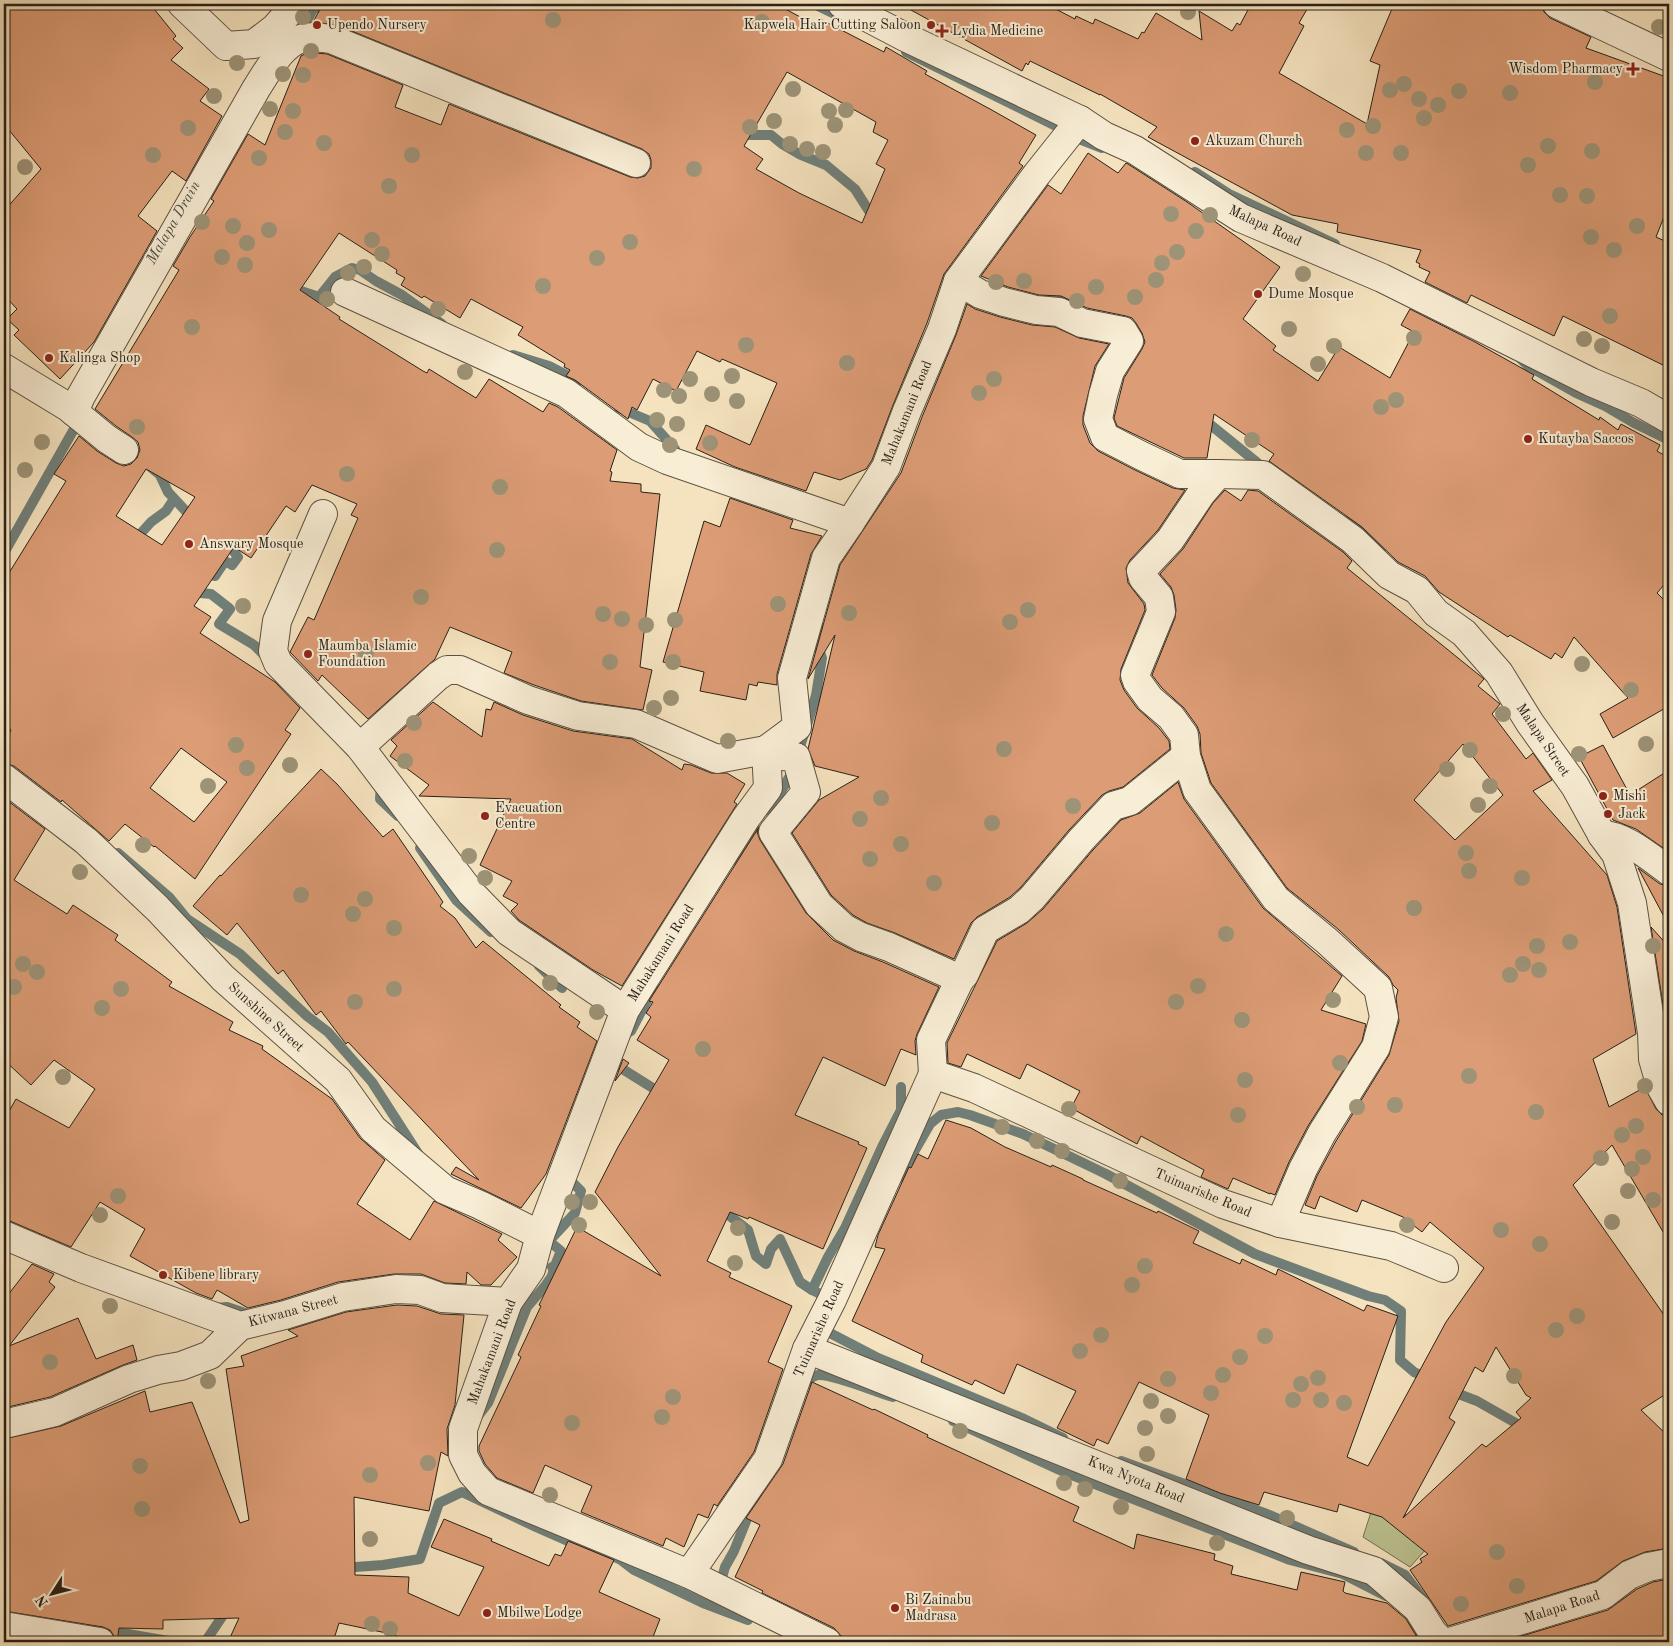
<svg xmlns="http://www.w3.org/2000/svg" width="1673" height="1646" font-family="'Old Standard TT',serif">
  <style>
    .grass { fill: #bcc391; stroke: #727254 }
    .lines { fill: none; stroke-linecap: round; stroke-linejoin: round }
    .stream { stroke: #707f79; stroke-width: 10 }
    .building { fill: #dc9c75; stroke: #292117; fill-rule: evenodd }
    .minor-casing { stroke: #5c5241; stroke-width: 30 }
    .minor { stroke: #f8edd5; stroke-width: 28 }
    .tree { fill: #9d9377 }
    .poi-dot { fill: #8f2418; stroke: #f8edd5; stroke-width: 2 }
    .labels { text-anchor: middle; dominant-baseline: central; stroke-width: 4; stroke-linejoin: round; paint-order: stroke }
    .poi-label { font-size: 14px; fill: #292117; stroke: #f8edd5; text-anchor: start }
    .street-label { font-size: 14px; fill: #292117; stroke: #f8edd5 }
    .water-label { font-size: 15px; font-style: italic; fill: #4c5048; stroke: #f8edd5 }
  </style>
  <rect width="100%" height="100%" fill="#f5e3bf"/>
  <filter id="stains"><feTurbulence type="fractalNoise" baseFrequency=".004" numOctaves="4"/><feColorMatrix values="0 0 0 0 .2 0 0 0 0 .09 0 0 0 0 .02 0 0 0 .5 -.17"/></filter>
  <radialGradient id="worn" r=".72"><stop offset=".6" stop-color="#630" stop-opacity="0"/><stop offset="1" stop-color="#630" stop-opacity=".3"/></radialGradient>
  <polygon class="grass" points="1381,1481 1392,1505 1437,1537 1410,1567 1363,1537"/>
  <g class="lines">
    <g class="stream">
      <polyline points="814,4 843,18"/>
      <polyline points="316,5 326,14 335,18 356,39"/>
      <polyline points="300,33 316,4"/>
      <polyline points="906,52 1058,127"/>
      <polyline points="738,133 750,135 771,135 782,144 799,154 826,165 855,189 869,211 877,217"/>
      <polyline points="1079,139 1102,148"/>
      <polyline points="1195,172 1229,194 1335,244"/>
      <polyline points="289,287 319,297 335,277 352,268 360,270 376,281 402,295 442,324"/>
      <path d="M1037 301C1058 294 1063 295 1079 310"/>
      <polyline points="513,355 549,366 578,381"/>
      <polyline points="1518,356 1528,366 1576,393 1605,406 1634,423 1669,440"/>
      <polyline points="619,408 650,421 675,449"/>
      <polyline points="1201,420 1212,426 1265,469"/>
      <polyline points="126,447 160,475 168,492 195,521"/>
      <polyline points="1347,521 1365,531 1381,550"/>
      <polyline points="133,542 151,522 166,511 172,502 175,501"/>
      <polyline points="4,553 78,422"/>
      <polyline points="204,577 207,573 215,576 225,561 232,565 238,557 230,547 223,541"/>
      <polyline points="192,586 196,587 200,593 211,594 229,608 230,609 219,624 254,645 268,659"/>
      <polyline points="381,783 380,799 398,816"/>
      <polyline points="760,815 760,813 772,807 791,774 807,725 816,695 822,658 817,643 819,627"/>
      <polyline points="420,848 456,900 491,932"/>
      <polyline points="118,853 169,897 187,919 240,954 307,1016 328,1032 372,1082 419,1155"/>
      <polyline points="734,860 745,847 755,828"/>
      <polyline points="539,966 562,988"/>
      <polyline points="624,1035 631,1031 654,987"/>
      <polyline points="616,1065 664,1095"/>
      <polyline points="899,1178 930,1124 941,1115 958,1112 970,1115 1023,1134 1106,1174 1255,1254 1368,1296 1385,1300 1401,1311 1400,1360 1414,1372 1429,1379"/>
      <polyline points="718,1207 748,1230 756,1256 766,1264 771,1249 780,1239 800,1282 812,1290 831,1299"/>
      <polyline points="554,1268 561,1251 549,1241 575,1213 581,1191 569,1179 570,1174"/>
      <polyline points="812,1290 828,1257 845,1228 882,1147 901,1110 901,1087"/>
      <polyline points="216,1308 227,1307 254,1316"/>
      <polyline points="829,1324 826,1331 876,1357 1022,1418 1063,1438"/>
      <path d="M804 1387C806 1381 812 1376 818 1375 834 1374 875 1392 893 1397"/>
      <polyline points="1448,1390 1477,1401 1521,1426"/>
      <polyline points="478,1416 488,1403 527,1307 545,1286 552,1276 554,1268 552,1267"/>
      <polyline points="953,1421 1064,1472 1290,1560 1343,1574 1386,1596"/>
      <polyline points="1121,1461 1267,1514 1354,1552"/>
      <polyline points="1381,1563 1405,1575 1424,1600"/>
      <polyline points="342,1568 383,1565 420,1559 439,1503 462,1492 536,1527 588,1550 598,1549 621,1560 634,1570 703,1603 748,1620"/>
      <polyline points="722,1586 720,1585 725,1567 734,1551 757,1494"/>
      <polyline points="1413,1623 1419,1642"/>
      <polyline points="93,1628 174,1642"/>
      <polyline points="205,1642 228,1608"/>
    </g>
  </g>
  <g class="building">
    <polygon points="16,4 150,4 176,36 173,39 183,48 171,60 209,89 200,101 222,116 186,181 172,171 138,216 157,231 94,342 60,379 14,335 19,330 7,319 17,309 4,295 4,211 41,169 4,124 4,14"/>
    <path d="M323 4H776L817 26 820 19 884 52 886 47 927 71 925 74 990 109 1036 135 1019 163 1023 166 944 274 927 323 893 405 872 460 866 469 840 480 814 472 806 491 735 467 696 449 706 425 750 445 777 383 722 359 720 362 697 351 676 391 653 379 637 410 632 407 628 419 575 380 566 376 570 370 564 367 565 364 518 335 523 327 471 299 460 318 424 296 422 298 401 285 405 278 396 273 397 270 339 233 300 290 340 317 339 319 423 371 427 373 429 369 476 398 489 379 543 412 549 403 558 407 617 450 610 471 612 472 610 481 641 484V492L660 494 640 667 652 670 643 710 581 701 534 685 504 673 512 652 450 627 435 659 368 719 322 675 318 681 290 652 308 617 314 620 358 518 351 515 357 504 312 485 295 512 286 506 251 558 234 547 194 606 211 617 200 633 275 682 300 708 285 730 291 734 195 879 155 846 154 847 125 824 109 841 62 800 61 802 14 766 4 763V743L11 730 4 726V581L66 481 54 474 79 436 97 451 116 463 124 466 131 464 137 458 140 450 138 442 132 437 116 426 95 409 179 270 173 266 190 237 214 201 211 199 248 134 265 145 301 56 307 53H316L327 54 403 85 395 107 441 125 449 104 630 177 638 178 645 176 651 168V160L649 154 642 149 337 25 313 22ZM787 72 876 122 873 132 888 140 876 164 885 169 862 223 799 193 756 169 763 159 744 146ZM146 469 195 497 162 545 116 516ZM181 748 227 782 194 822 150 788Z"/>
    <polygon points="900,4 1046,4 1075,19 1076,16 1093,24 1095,19 1138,39 1142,32 1144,33 1156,13 1202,40 1199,11 1232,31 1237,23 1240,25 1251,4 1310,4 1299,23 1304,26 1279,73 1367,124 1380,65 1370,61 1394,4 1542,4 1544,12 1550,18 1591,37 1586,48 1669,78 1669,204 1656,237 1669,243 1669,368 1563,316 1554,336 1471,295 1467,303 1425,282 1430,272 1419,267 1420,264 1416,262 1421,250 1337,232 1338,224 1292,215 1148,137 1157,127 1100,94 1100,95 1030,61 1028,65 1026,63 1022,71"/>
    <polygon points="1088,153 1118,173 1126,163 1128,164 1187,202 1280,267 1243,319 1276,346 1273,350 1318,381 1339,347 1390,378 1414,332 1401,325 1410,309 1475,342 1534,375 1532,379 1599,420 1600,417 1618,430 1621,424 1660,445 1657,451 1669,458 1669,579 1657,593 1669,605 1669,706 1613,738 1600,714 1628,698 1574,637 1562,658 1555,653 1551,659 1510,635 1508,637 1439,592 1425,576 1398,562 1362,527 1269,461 1274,454 1214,414 1207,458 1184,458 1117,426 1114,418 1124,378 1142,349 1145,342 1142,333 1136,323 1132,318 1126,316 1087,308 1061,296 1039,295 1008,287 981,276 1048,185 1061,194"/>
    <polygon points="967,304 975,309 1000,317 1032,325 1055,327 1079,338 1109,344 1095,366 1083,416 1083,425 1090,443 1098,451 1135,470 1173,488 1185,490 1158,530 1130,560 1126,568 1128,583 1144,604 1145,610 1121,669 1120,680 1124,690 1137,708 1159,728 1169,741 1170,749 1123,787 1109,791 1102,795 1069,830 1021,887 1010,897 977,917 971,923 954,959 895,933 867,923 853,915 831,895 792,833 819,800 859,777 815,766 808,749 835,635 808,679 840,565 901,473 922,417 956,335"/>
    <path d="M1225 490 1241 501 1248 490 1258 491 1343 552 1352 561 1347 568 1484 679 1478 686 1500 704 1492 714 1526 759 1533 753 1552 780 1533 791 1607 875 1617 907 1636 1034 1593 1059 1609 1107 1645 1087 1656 1109 1662 1115 1669 1117V1242L1612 1145 1573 1185 1669 1322V1392L1641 1410 1669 1437V1548L1645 1552 1623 1561 1596 1581 1448 1626 1410 1570 1422 1562 1420 1559 1428 1554 1382 1517 1339 1504 1337 1512 1264 1492 1259 1505 1220 1493 1186 1479 1209 1415 1139 1382 1108 1444 1097 1439 1094 1446 1057 1428 1076 1391 1017 1364 1004 1394 975 1380 972 1385 921 1362 923 1355 852 1321 885 1249 875 1247 878 1235 909 1167 911 1168 918 1154 928 1159 946 1120 971 1128 1005 1147 1051 1167 1052 1165 1083 1179V1180L1157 1213 1158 1211 1199 1231 1193 1243 1240 1264 1242 1259 1276 1275 1278 1269 1364 1311 1367 1305 1398 1316 1347 1457 1368 1466 1446 1322 1484 1268 1430 1222 1422 1232 1403 1217 1362 1200 1357 1212 1320 1196 1315 1209 1305 1205 1317 1176 1336 1141 1389 1055 1399 1021 1396 998 1398 990 1393 985 1389 977 1338 929 1287 888 1211 783 1201 753 1200 734 1197 726 1184 708 1162 688 1152 675 1175 618 1176 610 1174 595 1171 587 1160 574 1183 549 1213 503ZM1463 744 1503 795 1455 840 1414 800ZM1496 1347 1526 1395 1531 1398 1516 1412 1521 1418 1486 1447 1482 1444 1403 1518 1455 1422 1449 1418 1475 1367 1483 1372Z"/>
    <polygon points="730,498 793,520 790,528 822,536 811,554 777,674 777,685 758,682 757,686 749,684 746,700 700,691 704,672 663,662 704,521 720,527"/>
    <polygon points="433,702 482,737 486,709 491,710 494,702 523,715 573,731 632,739 682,770 684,764 691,765 711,773 727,773 745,784 734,802 737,804 622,986 593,970 519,920 511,911 518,904 503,896 512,881 480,865 511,799 419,796 429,785 390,756 397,746 391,740"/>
    <polygon points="1603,745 1630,795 1669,770 1669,852 1636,829 1613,820 1579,757"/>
    <polygon points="321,769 337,784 383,837 393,829 443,902 440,906 455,918 476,948 483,941 561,1005 559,1007 580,1022 577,1027 597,1041 546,1174 521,1208 451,1174 456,1167 479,1180 348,1042 346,1044 321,1011 316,1015 283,970 278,974 237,923 227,935 193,906 220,875 221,876"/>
    <polygon points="1178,782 1184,799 1263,908 1342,976 1321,1010 1366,1024 1362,1041 1308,1126 1289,1162 1275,1195 1270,1193 1270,1194 1233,1178 1228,1189 1201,1177 1204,1170 1141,1136 1137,1144 1071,1108 1080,1091 1027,1064 1020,1079 967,1054 961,1067 948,1063 947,1043 997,941 1027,923 1043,909 1093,850 1121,820 1140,813"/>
    <polygon points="4,798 45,829 14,880 67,914 73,905 118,935 115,940 172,982 169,986 233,1022 229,1030 263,1046 262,1049 332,1099 360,1138 385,1160 357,1204 410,1240 434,1201 502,1234 498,1240 517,1257 491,1285 481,1285 467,1272 466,1284 445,1283 421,1274 394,1274 338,1282 281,1300 248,1308 217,1290 212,1299 196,1293 130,1256 145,1229 100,1202 71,1247 10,1221 4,1220 4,1120 16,1099 69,1128 95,1089 54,1060 31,1085 4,1060"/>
    <polygon points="759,827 757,832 760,840 806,913 833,940 854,951 883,962 939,987 917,1034 915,1041 916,1055 901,1049 885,1086 823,1057 795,1115 859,1142 858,1144 867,1148 823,1249 749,1217 748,1219 730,1212 707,1261 731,1273 729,1277 792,1306 768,1362 783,1369 754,1452 717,1506 714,1504 708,1518 698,1514 684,1547 666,1538 663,1546 581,1512 592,1486 545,1465 533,1493 497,1478 485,1464 479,1451 479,1446 521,1357 518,1355 541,1306 539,1305 577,1227 661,1276 595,1192 618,1147 669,1060 637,1040 651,1017 646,1013 653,1002 649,1001"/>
    <polygon points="1638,868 1660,884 1669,886 1669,926"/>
    <polygon points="1651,927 1669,947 1669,1059 1667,1031"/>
    <polygon points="623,1059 629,1063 615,1081"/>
    <polygon points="32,1264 54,1274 49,1282 55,1287 9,1346 78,1318 96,1359 133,1345 137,1360 123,1365 50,1397 4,1408 4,1300"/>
    <polygon points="397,1305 417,1306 441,1314 464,1315 455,1405 447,1429 448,1456 441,1452 429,1511 354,1497 355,1575 409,1577 408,1593 459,1616 484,1567 431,1547 444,1519 492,1539 491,1541 549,1566 555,1554 561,1556 568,1541 614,1560 599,1592 660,1619 651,1642 392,1642 396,1635 339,1623 333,1642 228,1642 239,1618 163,1620 163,1629 119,1628 117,1642 115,1642 114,1636 110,1630 103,1627 4,1611 4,1439 61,1426 145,1391 150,1412 192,1402 240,1523 249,1520 226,1369 244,1366 241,1356 298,1336 288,1330 346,1312"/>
    <polygon points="812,1382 873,1410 874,1409 928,1435 927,1437 1079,1507 1073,1521 1134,1549 1137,1534 1215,1554 1214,1560 1233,1566 1231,1574 1297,1590 1301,1572 1345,1582 1343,1591 1345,1593 1387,1603 1406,1619 1420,1642 855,1642 841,1636 834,1628 762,1593 763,1591 735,1577 760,1525 746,1518 783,1464"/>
    <polygon points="1669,1579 1669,1642 1502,1642 1608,1610 1637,1589 1653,1582"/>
  </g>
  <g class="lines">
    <g class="minor-casing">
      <g id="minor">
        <polyline points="182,4 226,46 254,44 275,28 296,4"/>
        <polyline points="842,4 905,37 1080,120 1104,136 1135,150 1241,218 1382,278 1591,382 1641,403 1669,419"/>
        <polyline points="1557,4 1669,57"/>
        <polyline points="958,281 980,294 1004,302 1036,310 1059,312 1082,323 1123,331 1129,341 1110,371 1103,395 1098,419 1105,437 1142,456 1180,474 1218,474"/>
        <polyline points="345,292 566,393 639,447 667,460 850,523"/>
        <polyline points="4,368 68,407 107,439 124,450"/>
        <path d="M74 412 81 396 256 89C267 72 282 43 303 38 312 36 322 38 331 39L636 163"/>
        <polyline points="323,514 277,621 273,651 278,663 360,747 471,893 509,932 625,1010"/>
        <polyline points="360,747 438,676 447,670 460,670 528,700 578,716 636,724 717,759 766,750 781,756 796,757 806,792 773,832 819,905 844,928 861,937 889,947 960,979 964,975 985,930 1019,910 1032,898 1081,840 1113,806 1130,801 1186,756"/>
        <polyline points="4,778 86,841 157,908 223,978 338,1080 373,1129 445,1190 480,1205 540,1235"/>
        <path d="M1602 835C1623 834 1652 859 1669 871"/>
        <polyline points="933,1074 931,1040 960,979"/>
        <polyline points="1280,1223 1303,1169 1322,1133 1376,1047 1384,1017 1378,988 1327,941 1276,899 1197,790 1186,756 1184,735 1171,717 1150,699 1137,681 1135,675 1161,612 1159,597 1143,578 1141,571 1170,540 1201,494 1218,474 1263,475 1353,540 1389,575 1417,590 1436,613 1464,633 1499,673 1530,723 1575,786 1602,835 1616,854 1632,903 1652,1033 1653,1059 1661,1087 1669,1101"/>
        <polyline points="4,1235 81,1268 240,1326 285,1315 343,1297 396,1289 420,1290 442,1298 508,1302"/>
        <polyline points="807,1349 1308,1550 1374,1571 1418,1609 1433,1633 1442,1642"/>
        <polyline points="4,1424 55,1412 129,1379 158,1370 181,1366 210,1355 240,1326"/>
        <polyline points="689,1574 768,1459 807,1349 832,1300 933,1074 974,1088 1223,1204 1280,1223 1391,1246 1444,1268"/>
        <polyline points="4,1626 100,1642"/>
        <polyline points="827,1642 689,1574 488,1491 472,1473 463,1455 463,1429 508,1302 531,1269 540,1235 625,1010 746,818 768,788 766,750 797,727 792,678 826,558 850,523 886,467 907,411 942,329 958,281 1037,174 1080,120"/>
        <polyline points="1450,1642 1603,1595 1629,1575 1648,1567 1669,1563"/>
      </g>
    </g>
    <use href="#minor" class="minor"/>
  </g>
  <g class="tree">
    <circle cx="1188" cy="12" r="8"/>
    <circle cx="303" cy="17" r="8"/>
    <circle cx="553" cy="20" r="8"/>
    <circle cx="762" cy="22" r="8"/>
    <circle cx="1659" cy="27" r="8"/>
    <circle cx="311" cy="51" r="8"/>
    <circle cx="237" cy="63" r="8"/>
    <circle cx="283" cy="74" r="8"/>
    <circle cx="303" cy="75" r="8"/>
    <circle cx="1595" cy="82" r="8"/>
    <circle cx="1404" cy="84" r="8"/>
    <circle cx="793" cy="89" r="8"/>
    <circle cx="1390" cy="90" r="8"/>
    <circle cx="1459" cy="91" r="8"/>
    <circle cx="1510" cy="93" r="8"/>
    <circle cx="214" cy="96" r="8"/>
    <circle cx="1419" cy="99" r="8"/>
    <circle cx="1438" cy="105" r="8"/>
    <circle cx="270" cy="109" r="8"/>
    <circle cx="846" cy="110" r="8"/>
    <circle cx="293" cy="111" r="8"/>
    <circle cx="829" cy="111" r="8"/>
    <circle cx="1424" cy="118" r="8"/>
    <circle cx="774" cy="121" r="8"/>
    <circle cx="835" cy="125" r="8"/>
    <circle cx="1373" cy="126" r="8"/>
    <circle cx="750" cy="127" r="8"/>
    <circle cx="188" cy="128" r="8"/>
    <circle cx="1347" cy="130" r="8"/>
    <circle cx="285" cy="132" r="8"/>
    <circle cx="324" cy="143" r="8"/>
    <circle cx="790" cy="144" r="8"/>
    <circle cx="1548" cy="146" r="8"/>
    <circle cx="807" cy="149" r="8"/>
    <circle cx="1592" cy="151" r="8"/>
    <circle cx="823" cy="152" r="8"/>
    <circle cx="1366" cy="153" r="8"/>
    <circle cx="1401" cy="153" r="8"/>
    <circle cx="153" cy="155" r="8"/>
    <circle cx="412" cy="155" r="8"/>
    <circle cx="259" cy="158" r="8"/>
    <circle cx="1528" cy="165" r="8"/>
    <circle cx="25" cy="167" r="8"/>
    <circle cx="694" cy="169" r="8"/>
    <circle cx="389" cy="186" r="8"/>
    <circle cx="1560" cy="195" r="8"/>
    <circle cx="1587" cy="196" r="8"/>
    <circle cx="1171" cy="214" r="8"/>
    <circle cx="1210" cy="215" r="8"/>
    <circle cx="202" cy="222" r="8"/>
    <circle cx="233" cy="226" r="8"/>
    <circle cx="1637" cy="226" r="8"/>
    <circle cx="269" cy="230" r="8"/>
    <circle cx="1196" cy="231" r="8"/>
    <circle cx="1591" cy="237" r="8"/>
    <circle cx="372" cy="240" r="8"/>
    <circle cx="630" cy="242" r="8"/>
    <circle cx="247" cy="243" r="8"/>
    <circle cx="1614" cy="250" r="8"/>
    <circle cx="1177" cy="252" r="8"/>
    <circle cx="382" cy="254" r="8"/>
    <circle cx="222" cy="257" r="8"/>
    <circle cx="597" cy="258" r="8"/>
    <circle cx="1162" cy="263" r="8"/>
    <circle cx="245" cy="265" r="8"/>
    <circle cx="364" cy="267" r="8"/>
    <circle cx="348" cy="273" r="8"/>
    <circle cx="1303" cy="274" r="8"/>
    <circle cx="1156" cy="280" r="8"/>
    <circle cx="1024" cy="281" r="8"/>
    <circle cx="996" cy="282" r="8"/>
    <circle cx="543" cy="286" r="8"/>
    <circle cx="1096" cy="287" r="8"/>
    <circle cx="1135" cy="297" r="8"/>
    <circle cx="327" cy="299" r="8"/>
    <circle cx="1077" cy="301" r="8"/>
    <circle cx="438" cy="309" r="8"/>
    <circle cx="1610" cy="316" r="8"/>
    <circle cx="192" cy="327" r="8"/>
    <circle cx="1289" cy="329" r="8"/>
    <circle cx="1414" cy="338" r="8"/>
    <circle cx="1584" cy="339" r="8"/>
    <circle cx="746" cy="345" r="8"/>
    <circle cx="1334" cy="346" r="8"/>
    <circle cx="1602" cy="346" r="8"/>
    <circle cx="847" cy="363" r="8"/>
    <circle cx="1318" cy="364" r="8"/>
    <circle cx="465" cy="372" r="8"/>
    <circle cx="732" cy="376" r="8"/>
    <circle cx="690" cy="379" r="8"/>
    <circle cx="994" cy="379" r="8"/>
    <circle cx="664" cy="390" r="8"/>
    <circle cx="979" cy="393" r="8"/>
    <circle cx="712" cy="394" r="8"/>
    <circle cx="679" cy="396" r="8"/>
    <circle cx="1396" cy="400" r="8"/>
    <circle cx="737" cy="401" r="8"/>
    <circle cx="1381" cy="407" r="8"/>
    <circle cx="657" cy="420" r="8"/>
    <circle cx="677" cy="424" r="8"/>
    <circle cx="137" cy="427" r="8"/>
    <circle cx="1252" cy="440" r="8"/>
    <circle cx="42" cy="442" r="8"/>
    <circle cx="710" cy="443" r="8"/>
    <circle cx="670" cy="445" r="8"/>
    <circle cx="25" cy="470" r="8"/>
    <circle cx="347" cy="474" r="8"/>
    <circle cx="500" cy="487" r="8"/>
    <circle cx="497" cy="550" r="8"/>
    <circle cx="421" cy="597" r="8"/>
    <circle cx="778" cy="604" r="8"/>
    <circle cx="243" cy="606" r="8"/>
    <circle cx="1028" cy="610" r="8"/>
    <circle cx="849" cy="613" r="8"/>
    <circle cx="603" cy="614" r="8"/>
    <circle cx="622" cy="619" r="8"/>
    <circle cx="675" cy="620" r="8"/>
    <circle cx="1010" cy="622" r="8"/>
    <circle cx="646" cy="625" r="8"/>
    <circle cx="366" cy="653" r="8"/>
    <circle cx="610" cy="662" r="8"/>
    <circle cx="673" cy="662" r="8"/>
    <circle cx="1582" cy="664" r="8"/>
    <circle cx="1631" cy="690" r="8"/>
    <circle cx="671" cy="698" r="8"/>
    <circle cx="654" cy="708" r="8"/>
    <circle cx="1503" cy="714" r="8"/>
    <circle cx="414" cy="723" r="8"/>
    <circle cx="728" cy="741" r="8"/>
    <circle cx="1646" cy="744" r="8"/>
    <circle cx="236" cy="745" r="8"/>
    <circle cx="1004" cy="749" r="8"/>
    <circle cx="1470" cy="750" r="8"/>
    <circle cx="1579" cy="754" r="8"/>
    <circle cx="405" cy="761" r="8"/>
    <circle cx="290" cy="765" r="8"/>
    <circle cx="247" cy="768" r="8"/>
    <circle cx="1447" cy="769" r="8"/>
    <circle cx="208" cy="786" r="8"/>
    <circle cx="1490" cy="786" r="8"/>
    <circle cx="881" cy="798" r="8"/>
    <circle cx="1478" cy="805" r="8"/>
    <circle cx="1073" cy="806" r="8"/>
    <circle cx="860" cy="819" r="8"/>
    <circle cx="992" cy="823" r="8"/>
    <circle cx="901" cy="844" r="8"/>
    <circle cx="143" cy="845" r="8"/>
    <circle cx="1466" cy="853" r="8"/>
    <circle cx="469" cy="856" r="8"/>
    <circle cx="870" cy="859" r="8"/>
    <circle cx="1469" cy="871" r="8"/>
    <circle cx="80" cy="872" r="8"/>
    <circle cx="485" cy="878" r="8"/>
    <circle cx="1522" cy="878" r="8"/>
    <circle cx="934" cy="883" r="8"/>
    <circle cx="301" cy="895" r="8"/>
    <circle cx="365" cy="899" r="8"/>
    <circle cx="1414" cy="908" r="8"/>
    <circle cx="353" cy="914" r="8"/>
    <circle cx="394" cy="928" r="8"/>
    <circle cx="1226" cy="934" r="8"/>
    <circle cx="1570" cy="942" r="8"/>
    <circle cx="1537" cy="946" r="8"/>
    <circle cx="1653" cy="946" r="8"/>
    <circle cx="23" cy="964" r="8"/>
    <circle cx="1523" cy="964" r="8"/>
    <circle cx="1539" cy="970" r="8"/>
    <circle cx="37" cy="972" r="8"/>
    <circle cx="1510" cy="975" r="8"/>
    <circle cx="550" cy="983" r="8"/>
    <circle cx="1198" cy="986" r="8"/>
    <circle cx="14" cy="987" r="8"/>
    <circle cx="121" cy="989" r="8"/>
    <circle cx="394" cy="989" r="8"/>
    <circle cx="1333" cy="1000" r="8"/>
    <circle cx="355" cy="1002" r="8"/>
    <circle cx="1176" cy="1002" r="8"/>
    <circle cx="102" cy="1008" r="8"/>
    <circle cx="597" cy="1012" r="8"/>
    <circle cx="1242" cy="1020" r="8"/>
    <circle cx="703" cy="1049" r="8"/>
    <circle cx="1340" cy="1063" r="8"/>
    <circle cx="1469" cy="1076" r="8"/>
    <circle cx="63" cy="1077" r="8"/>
    <circle cx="1245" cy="1080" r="8"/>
    <circle cx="1645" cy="1086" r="8"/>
    <circle cx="1395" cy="1105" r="8"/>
    <circle cx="1357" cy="1107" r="8"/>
    <circle cx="1069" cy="1109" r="8"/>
    <circle cx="1536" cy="1112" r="8"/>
    <circle cx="1238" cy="1115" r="8"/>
    <circle cx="1636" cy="1126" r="8"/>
    <circle cx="1002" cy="1127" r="8"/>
    <circle cx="1622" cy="1135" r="8"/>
    <circle cx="1037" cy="1141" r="8"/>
    <circle cx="1062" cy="1151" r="8"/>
    <circle cx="1643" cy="1157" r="8"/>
    <circle cx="1601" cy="1158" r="8"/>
    <circle cx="1632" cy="1169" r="8"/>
    <circle cx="1120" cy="1181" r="8"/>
    <circle cx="1628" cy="1191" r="8"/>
    <circle cx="118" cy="1196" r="8"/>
    <circle cx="1653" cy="1200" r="8"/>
    <circle cx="572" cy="1202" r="8"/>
    <circle cx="590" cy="1202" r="8"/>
    <circle cx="100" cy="1215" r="8"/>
    <circle cx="1612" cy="1222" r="8"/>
    <circle cx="579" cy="1225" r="8"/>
    <circle cx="1407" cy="1225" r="8"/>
    <circle cx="738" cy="1228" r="8"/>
    <circle cx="1501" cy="1230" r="8"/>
    <circle cx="1540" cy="1244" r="8"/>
    <circle cx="735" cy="1263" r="8"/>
    <circle cx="1145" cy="1266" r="8"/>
    <circle cx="1132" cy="1285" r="8"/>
    <circle cx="110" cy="1306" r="8"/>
    <circle cx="1577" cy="1316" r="8"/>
    <circle cx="1556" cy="1330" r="8"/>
    <circle cx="1101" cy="1335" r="8"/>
    <circle cx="1265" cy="1336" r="8"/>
    <circle cx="1080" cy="1351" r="8"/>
    <circle cx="1240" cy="1357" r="8"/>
    <circle cx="50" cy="1362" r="8"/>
    <circle cx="1223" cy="1375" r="8"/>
    <circle cx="1514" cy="1376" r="8"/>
    <circle cx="1318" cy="1378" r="8"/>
    <circle cx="1168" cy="1379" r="8"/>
    <circle cx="208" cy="1381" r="8"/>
    <circle cx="1301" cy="1384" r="8"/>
    <circle cx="1211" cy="1393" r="8"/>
    <circle cx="673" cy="1397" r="8"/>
    <circle cx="1293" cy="1400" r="8"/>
    <circle cx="1321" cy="1400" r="8"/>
    <circle cx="1151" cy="1401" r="8"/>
    <circle cx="1344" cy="1403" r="8"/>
    <circle cx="1168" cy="1416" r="8"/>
    <circle cx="662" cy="1417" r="8"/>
    <circle cx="572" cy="1423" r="8"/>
    <circle cx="1145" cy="1428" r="8"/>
    <circle cx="960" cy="1431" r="8"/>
    <circle cx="1147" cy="1454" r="8"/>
    <circle cx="428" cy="1463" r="8"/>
    <circle cx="140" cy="1466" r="8"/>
    <circle cx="370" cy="1475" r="8"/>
    <circle cx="1064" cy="1483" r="8"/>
    <circle cx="1085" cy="1489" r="8"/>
    <circle cx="550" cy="1495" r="8"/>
    <circle cx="1121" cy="1507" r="8"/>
    <circle cx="142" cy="1509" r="8"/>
    <circle cx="1287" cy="1518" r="8"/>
    <circle cx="370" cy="1539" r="8"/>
    <circle cx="1217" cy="1543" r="8"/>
    <circle cx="1497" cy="1552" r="8"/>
    <circle cx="1517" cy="1586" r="8"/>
    <circle cx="1461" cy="1604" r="8"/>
    <circle cx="372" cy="1624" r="8"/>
    <circle cx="390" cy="1629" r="8"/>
  </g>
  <g class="poi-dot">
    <circle cx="317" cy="25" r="5"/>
    <circle cx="931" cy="25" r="5"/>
    <path d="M939.5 23.5h5v5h5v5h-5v5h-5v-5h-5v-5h5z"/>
    <path d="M1630.5 61.5h5v5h5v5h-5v5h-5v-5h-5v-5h5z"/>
    <circle cx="1195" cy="141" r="5"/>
    <circle cx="1258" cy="294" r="5"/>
    <circle cx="49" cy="358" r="5"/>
    <circle cx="1528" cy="439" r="5"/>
    <circle cx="189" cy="544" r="5"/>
    <circle cx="308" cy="654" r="5"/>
    <circle cx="1603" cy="796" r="5"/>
    <circle cx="1608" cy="814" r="5"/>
    <circle cx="485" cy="816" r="5"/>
    <circle cx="163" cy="1275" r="5"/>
    <circle cx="895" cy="1608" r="5"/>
    <circle cx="487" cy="1613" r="5"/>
  </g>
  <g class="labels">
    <g class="poi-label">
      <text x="327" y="25">Upendo Nursery</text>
      <text x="921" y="25" text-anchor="end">Kapwela Hair Cutting Saloon</text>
      <text x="952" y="31">Lydia Medicine</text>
      <text x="1623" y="69" text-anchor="end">Wisdom Pharmacy</text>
      <text x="1205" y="141">Akuzam Church</text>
      <text x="1268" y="294">Dume Mosque</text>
      <text x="59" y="358">Kalinga Shop</text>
      <text x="1538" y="439">Kutayba Saccos</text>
      <text x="199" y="544">Answary Mosque</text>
      <text x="318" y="646">Maumba Islamic<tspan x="318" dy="16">Foundation</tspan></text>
      <text x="1613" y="796">Mishi</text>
      <text x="495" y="808">Evacuation<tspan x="495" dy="16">Centre</tspan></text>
      <text x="1618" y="814">Jack</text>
      <text x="173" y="1275">Kibene library</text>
      <text x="905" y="1600">Bi Zainabu<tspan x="905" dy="16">Madrasa</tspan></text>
      <text x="497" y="1613">Mbilwe Lodge</text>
    </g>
    <g class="street-label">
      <text transform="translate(1265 226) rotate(25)">Malapa Road</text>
      <text transform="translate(907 413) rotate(-68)">Mahakamani Road</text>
      <text transform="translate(1543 740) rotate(56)">Malapa Street</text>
      <text transform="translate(661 953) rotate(-58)">Mahakamani Road</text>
      <text transform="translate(266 1017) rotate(42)">Sunshine Street</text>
      <text transform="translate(1203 1193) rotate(23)">Tuimarishe Road</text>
      <text transform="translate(293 1311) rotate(-15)">Kitwana Street</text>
      <text transform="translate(819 1329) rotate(-66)">Tuimarishe Road</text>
      <text transform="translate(492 1352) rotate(-69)">Mahakamani Road</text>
      <text transform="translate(1136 1480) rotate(22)">Kwa Nyota Road</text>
      <text transform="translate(1562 1607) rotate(-18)">Malapa Road</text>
    </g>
    <g class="water-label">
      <text transform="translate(174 223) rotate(-60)">Malapa Drain</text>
    </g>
  </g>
  <rect width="1673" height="1646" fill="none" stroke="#f5e3bf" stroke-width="20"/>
  <rect x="5" y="5" width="1663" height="1636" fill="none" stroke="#292117" stroke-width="2.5"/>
  <rect x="10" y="10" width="1653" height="1626" fill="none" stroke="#292117"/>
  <g transform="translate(52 1594) rotate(234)" stroke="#f8edd5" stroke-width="4" paint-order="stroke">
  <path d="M0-4L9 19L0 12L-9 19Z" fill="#292117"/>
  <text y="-8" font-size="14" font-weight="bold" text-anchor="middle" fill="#292117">N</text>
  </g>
  <rect width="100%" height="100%" filter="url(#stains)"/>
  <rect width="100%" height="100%" fill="url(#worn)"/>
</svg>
